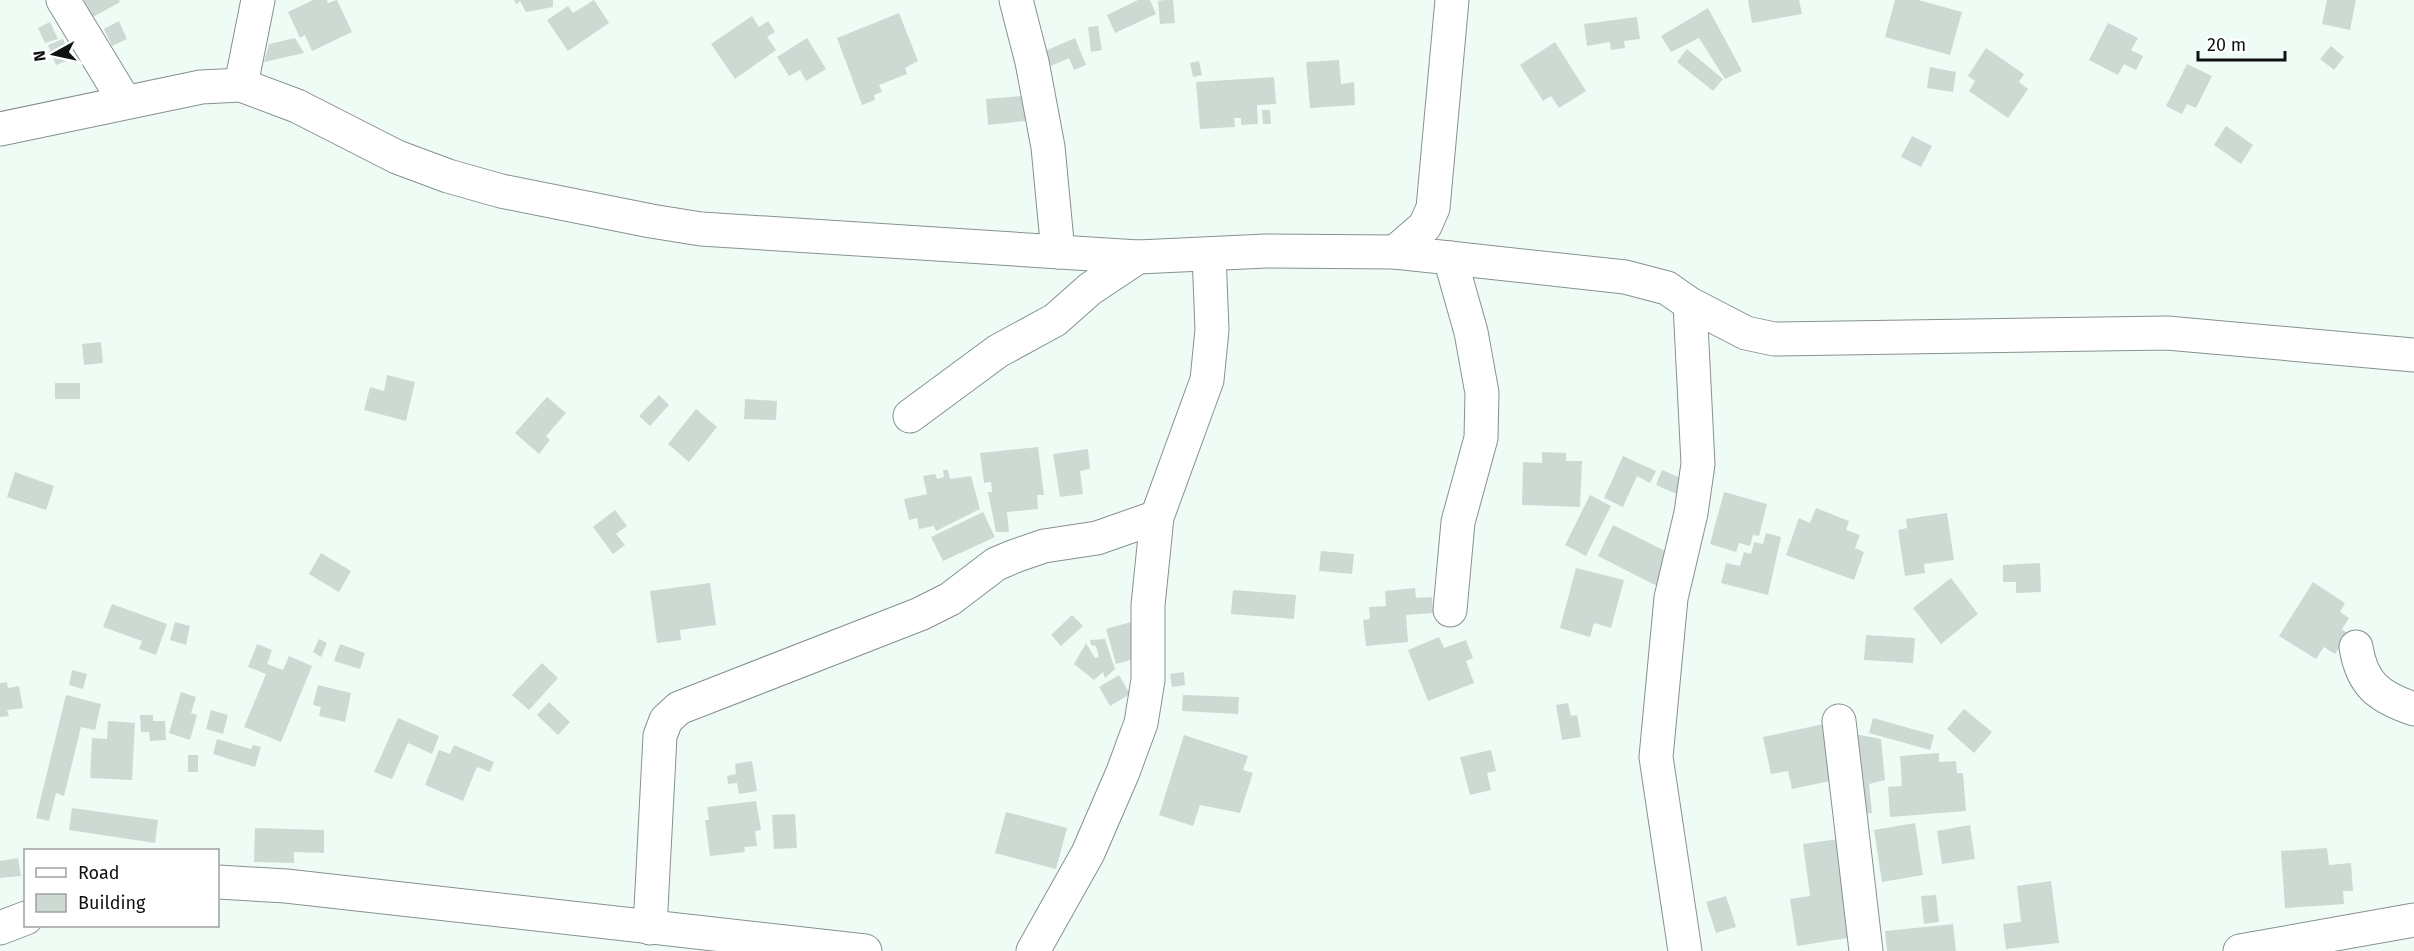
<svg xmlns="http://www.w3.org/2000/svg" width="2414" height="951" font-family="'Fira Sans',sans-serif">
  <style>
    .building { fill: #cddad4 }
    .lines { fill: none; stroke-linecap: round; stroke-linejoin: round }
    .minor-casing { stroke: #86928c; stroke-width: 35 }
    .tertiary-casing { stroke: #86928c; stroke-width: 35 }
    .minor { stroke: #fff; stroke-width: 33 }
    .tertiary { stroke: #fff; stroke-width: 33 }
  </style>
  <rect width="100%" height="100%" fill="#effcf5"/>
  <g class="building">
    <polygon points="84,0 119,0 120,2 93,17"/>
    <polygon points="313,0 327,0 328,3 337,0 352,32 312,51 305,35 300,38 288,12"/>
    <polygon points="514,0 553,0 553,7 526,12 520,1 516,4"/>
    <polygon points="594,0 609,23 568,51 547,20 568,6 573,13"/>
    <polygon points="1138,0 1150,0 1156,14 1115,33 1107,15"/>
    <polygon points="1164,0 1173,0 1175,23 1160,24 1158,1"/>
    <polygon points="1748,0 1799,0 1802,14 1752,23"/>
    <polygon points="1895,0 1918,0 1962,12 1950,55 1885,37"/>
    <polygon points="2327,0 2356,0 2350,30 2322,24"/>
    <polygon points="1708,8 1742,71 1725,79 1699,38 1671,52 1661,36"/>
    <polygon points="899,13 918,61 905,68 907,74 879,85 882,92 874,95 875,100 862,105 837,38"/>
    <polygon points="752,16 759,27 768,21 775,32 767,37 776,50 735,79 711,44"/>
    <polygon points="1637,17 1640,39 1624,41 1625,48 1611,50 1610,42 1587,46 1584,24"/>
    <polygon points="119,21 127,39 112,46 104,29"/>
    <polygon points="50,22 58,39 45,43 38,28"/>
    <polygon points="2108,23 2138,38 2131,50 2143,56 2136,70 2124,64 2118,75 2089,60"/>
    <polygon points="1098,26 1102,50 1091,52 1088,27"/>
    <polygon points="295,38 304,53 264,62 269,44"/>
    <polygon points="807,38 826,69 806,81 800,70 789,76 777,57"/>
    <polygon points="1075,38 1086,65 1074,70 1069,58 1051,66 1045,51"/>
    <polygon points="63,39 71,59 56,65 48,45"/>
    <polygon points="1555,42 1586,91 1559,108 1551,96 1543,101 1520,65"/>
    <polygon points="2331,46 2344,57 2334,70 2320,59"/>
    <polygon points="1986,48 2024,74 2019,82 2028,89 2008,118 1969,91 1975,81 1968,76"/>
    <polygon points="1687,49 1723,79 1713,91 1677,62"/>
    <polygon points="1339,60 1341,84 1354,82 1355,105 1310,108 1306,62"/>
    <polygon points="1199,61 1202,75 1193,77 1190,63"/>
    <polygon points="2187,64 2212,76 2196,108 2187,104 2182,114 2166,106"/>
    <polygon points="1930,67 1956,72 1953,92 1927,88"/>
    <polygon points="1274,77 1276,104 1257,105 1258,124 1241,125 1241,118 1234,118 1235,127 1200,129 1196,82"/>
    <polygon points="1032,95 1035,120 988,125 986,99"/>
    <polygon points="1262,110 1270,110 1271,124 1263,124"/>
    <polygon points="2226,126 2253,145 2241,164 2214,145"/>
    <polygon points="1912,136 1932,146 1921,167 1901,157"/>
    <polygon points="101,342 103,363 84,365 82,344"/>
    <polygon points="387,375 415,382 406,421 364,410 370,387 384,391"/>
    <rect x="55" y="383" width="25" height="16"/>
    <polygon points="659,395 669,405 650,426 639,416"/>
    <polygon points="547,397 566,413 546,436 550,440 539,454 515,433"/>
    <polygon points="745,399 777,401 776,420 744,419"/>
    <polygon points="696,409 717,427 689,462 668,444"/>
    <polygon points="1038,447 1044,495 1037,495 1038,509 1007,512 1009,532 996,532 988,492 992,492 991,482 984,483 980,453"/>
    <polygon points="1088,449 1090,469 1080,471 1083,494 1060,497 1053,454"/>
    <polygon points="1542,452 1566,453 1566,461 1582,461 1580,507 1522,505 1523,462 1542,463"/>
    <polygon points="1623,456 1656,471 1650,483 1637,476 1623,507 1604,498"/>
    <polygon points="943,470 948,470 950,479 971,476 980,509 936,531 934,526 919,529 917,518 909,520 904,499 927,494 923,476 935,474 937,479 944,477"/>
    <polygon points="1662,470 1685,480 1679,495 1656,485"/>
    <polygon points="15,472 54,486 46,510 7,497"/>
    <polygon points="1724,492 1767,504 1759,536 1753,535 1750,546 1739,543 1736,552 1710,544"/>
    <polygon points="1590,495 1611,506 1586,556 1565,545"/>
    <polygon points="1816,508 1849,521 1846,530 1860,535 1855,548 1864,552 1854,580 1786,555 1799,518 1810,523"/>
    <polygon points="615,510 627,526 616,534 625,545 613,554 593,527"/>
    <polygon points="983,512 995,537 943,561 931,537"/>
    <polygon points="1947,513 1954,560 1924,564 1925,573 1905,576 1898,530 1907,528 1906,519"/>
    <polygon points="1613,525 1677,557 1661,588 1598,556"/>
    <polygon points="1766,533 1781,537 1768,595 1721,583 1726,563 1740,566 1744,552 1751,554 1754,542 1763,544"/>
    <polygon points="1321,551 1354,554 1352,574 1319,571"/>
    <polygon points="321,553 351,571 339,592 309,574"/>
    <polygon points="2040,563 2041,592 2016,593 2016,582 2003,582 2003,565"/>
    <polygon points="1576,568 1624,580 1611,628 1594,623 1590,637 1560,628"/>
    <polygon points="1951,578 1978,614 1941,644 1913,608"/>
    <polygon points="2313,582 2345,603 2340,612 2349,618 2342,629 2348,634 2335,654 2324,647 2316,659 2279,636"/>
    <polygon points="710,583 716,625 680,630 681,640 657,643 650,591"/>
    <polygon points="1415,588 1416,598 1432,597 1433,613 1406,615 1408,642 1366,646 1363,620 1370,619 1369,607 1386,606 1385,591"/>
    <polygon points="1233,590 1296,595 1294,619 1231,614"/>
    <polygon points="112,604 167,624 156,655 139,649 142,641 103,627"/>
    <polygon points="1072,615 1083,626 1061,646 1051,635"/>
    <polygon points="175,622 190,626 186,645 170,640"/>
    <polygon points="1131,622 1141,657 1116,664 1106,629"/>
    <polygon points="1866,635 1915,638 1913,663 1864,660"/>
    <polygon points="1439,637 1444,648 1466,640 1473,658 1466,661 1474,683 1428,701 1408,650"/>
    <polygon points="319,639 327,643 321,657 313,652"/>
    <polygon points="1105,639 1115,669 1105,678 1103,672 1094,680 1074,664 1086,643 1095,658 1099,657 1096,646 1091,645 1090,640"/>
    <polygon points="257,644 272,650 267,664 283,670 289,656 312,666 281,742 244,727 266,674 248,667"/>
    <polygon points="340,644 365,653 360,669 334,661"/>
    <polygon points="542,663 558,678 529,710 512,695"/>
    <polygon points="72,670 87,674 83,689 69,685"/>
    <polygon points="1184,672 1185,685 1172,687 1170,674"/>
    <polygon points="1119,675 1130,694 1110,706 1099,687"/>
    <polygon points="7,682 8,688 19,686 23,708 7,710 9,716 0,717 0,683"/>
    <polygon points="318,685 351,693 345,722 319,716 321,707 313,705"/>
    <polygon points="181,692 196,697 191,713 197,715 190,740 169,733"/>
    <polygon points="66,695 101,704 95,730 81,727 64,796 56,793 49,821 36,818"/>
    <polygon points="1183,695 1239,697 1238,714 1182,711"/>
    <polygon points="549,702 570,722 558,735 537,715"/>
    <polygon points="1568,703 1571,716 1577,715 1581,737 1562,740 1556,705"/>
    <polygon points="1964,709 1992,732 1974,753 1947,729"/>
    <polygon points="211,710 228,715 223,734 206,729"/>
    <polygon points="140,715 153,715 153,721 165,721 166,740 150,741 149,732 141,732"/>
    <polygon points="398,718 439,736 432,754 408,743 392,779 374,772"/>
    <polygon points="1873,718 1934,735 1930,750 1869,733"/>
    <polygon points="108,721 135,723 132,780 90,778 92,738 107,739"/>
    <polygon points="1824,724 1835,780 1792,789 1788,771 1771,774 1763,737"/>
    <polygon points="1850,733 1881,739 1885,780 1869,784 1872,813 1860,814"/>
    <polygon points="1184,735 1248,756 1243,770 1253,773 1240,813 1200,805 1193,826 1159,815"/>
    <polygon points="217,739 251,749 253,745 261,747 255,767 213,754"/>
    <polygon points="454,745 494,762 490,772 477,767 463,801 425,785 439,750 450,754"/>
    <polygon points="1491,750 1496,771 1487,773 1491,790 1470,795 1460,757"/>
    <polygon points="1939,753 1939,762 1956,761 1957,773 1963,773 1966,811 1890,817 1888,787 1902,786 1900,756"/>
    <rect x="188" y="755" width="10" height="17"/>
    <polygon points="752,761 757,791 739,794 737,783 728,784 727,776 736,774 735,764"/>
    <polygon points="756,801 761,830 755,831 757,846 744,847 745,852 710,856 705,820 709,820 707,807"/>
    <polygon points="72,808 158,820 155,843 69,830"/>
    <polygon points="1006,812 1067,828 1056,869 995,853"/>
    <polygon points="795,814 797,848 774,849 772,815"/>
    <polygon points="1915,823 1923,875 1882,882 1874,830"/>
    <polygon points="1970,825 1975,859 1942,864 1937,831"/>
    <polygon points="255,828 324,830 324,853 294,852 294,863 254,862"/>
    <polygon points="1845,838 1860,936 1797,946 1790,899 1810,896 1803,844"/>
    <polygon points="2327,848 2329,865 2351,863 2353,891 2343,891 2344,904 2285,908 2281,851"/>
    <polygon points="18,858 21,876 0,878 0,861"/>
    <polygon points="2051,881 2059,943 2006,949 2003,924 2021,922 2017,886"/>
    <polygon points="1936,895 1939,922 1924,924 1921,896"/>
    <polygon points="1726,896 1736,927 1716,933 1706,902"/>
    <polygon points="1953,924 1956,951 1887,951 1885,931"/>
  </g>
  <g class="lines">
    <g class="minor-casing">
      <g id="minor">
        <polyline points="63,0 125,102"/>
        <polyline points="1016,0 1032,62 1048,147 1058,252"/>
        <polyline points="241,85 258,0"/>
        <polyline points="0,129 201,87 241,85 297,106 397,157 448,176 501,191 651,221 701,229 1138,257 1266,251 1395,252 1625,277 1667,288 1690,304 1746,333 1774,339 2167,333 2414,355"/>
        <polyline points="1395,252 1425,226 1433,208 1452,0"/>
        <polyline points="1450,258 1471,332 1482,393 1481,438 1458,522 1450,610"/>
        <polyline points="910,416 998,351 1055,320 1090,289 1138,257"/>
        <path d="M2356 647C2362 685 2379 697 2414 709"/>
        <polyline points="1839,721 1866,951"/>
        <polyline points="650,928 660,736 666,720 679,708 920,614 950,599 996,564 1015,556 1044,546 1097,538 1157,517"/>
        <polyline points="1033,951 1088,853 1123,772 1141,723 1148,680 1148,605 1157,517 1207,380 1212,330 1209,254"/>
        <polyline points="1685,951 1656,757 1671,598 1691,513 1698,464 1690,304"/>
      </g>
    </g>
    <g class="tertiary-casing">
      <g id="tertiary">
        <polyline points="218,882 286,886 865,951"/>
        <polyline points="0,928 26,918"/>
        <polyline points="2240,951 2414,920"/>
      </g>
    </g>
    <use href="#minor" class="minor"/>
    <use href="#tertiary" class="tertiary"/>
  </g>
  <rect x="24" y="849" width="195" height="78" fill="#ffffff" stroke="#9fa09f" stroke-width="1.5"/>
  <rect x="36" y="868" width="30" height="9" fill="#ffffff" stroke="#9fa09f" stroke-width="1.5"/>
  <text x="78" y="879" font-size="18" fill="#0e1210">Road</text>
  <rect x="36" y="894" width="30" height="18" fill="#cddad4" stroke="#9fa09f" stroke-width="1.5"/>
  <text x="78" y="909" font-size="18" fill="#0e1210">Building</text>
  <g transform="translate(54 54) rotate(262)" stroke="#ffffff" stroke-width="4.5" paint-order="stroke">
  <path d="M0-4.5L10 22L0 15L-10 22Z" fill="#0e1210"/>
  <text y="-9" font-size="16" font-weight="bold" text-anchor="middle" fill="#0e1210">N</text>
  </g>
  <path d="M2198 51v9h87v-9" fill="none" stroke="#0e1210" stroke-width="3"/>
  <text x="2207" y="51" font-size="18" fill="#0e1210" stroke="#ffffff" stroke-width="4.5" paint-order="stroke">20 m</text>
</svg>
